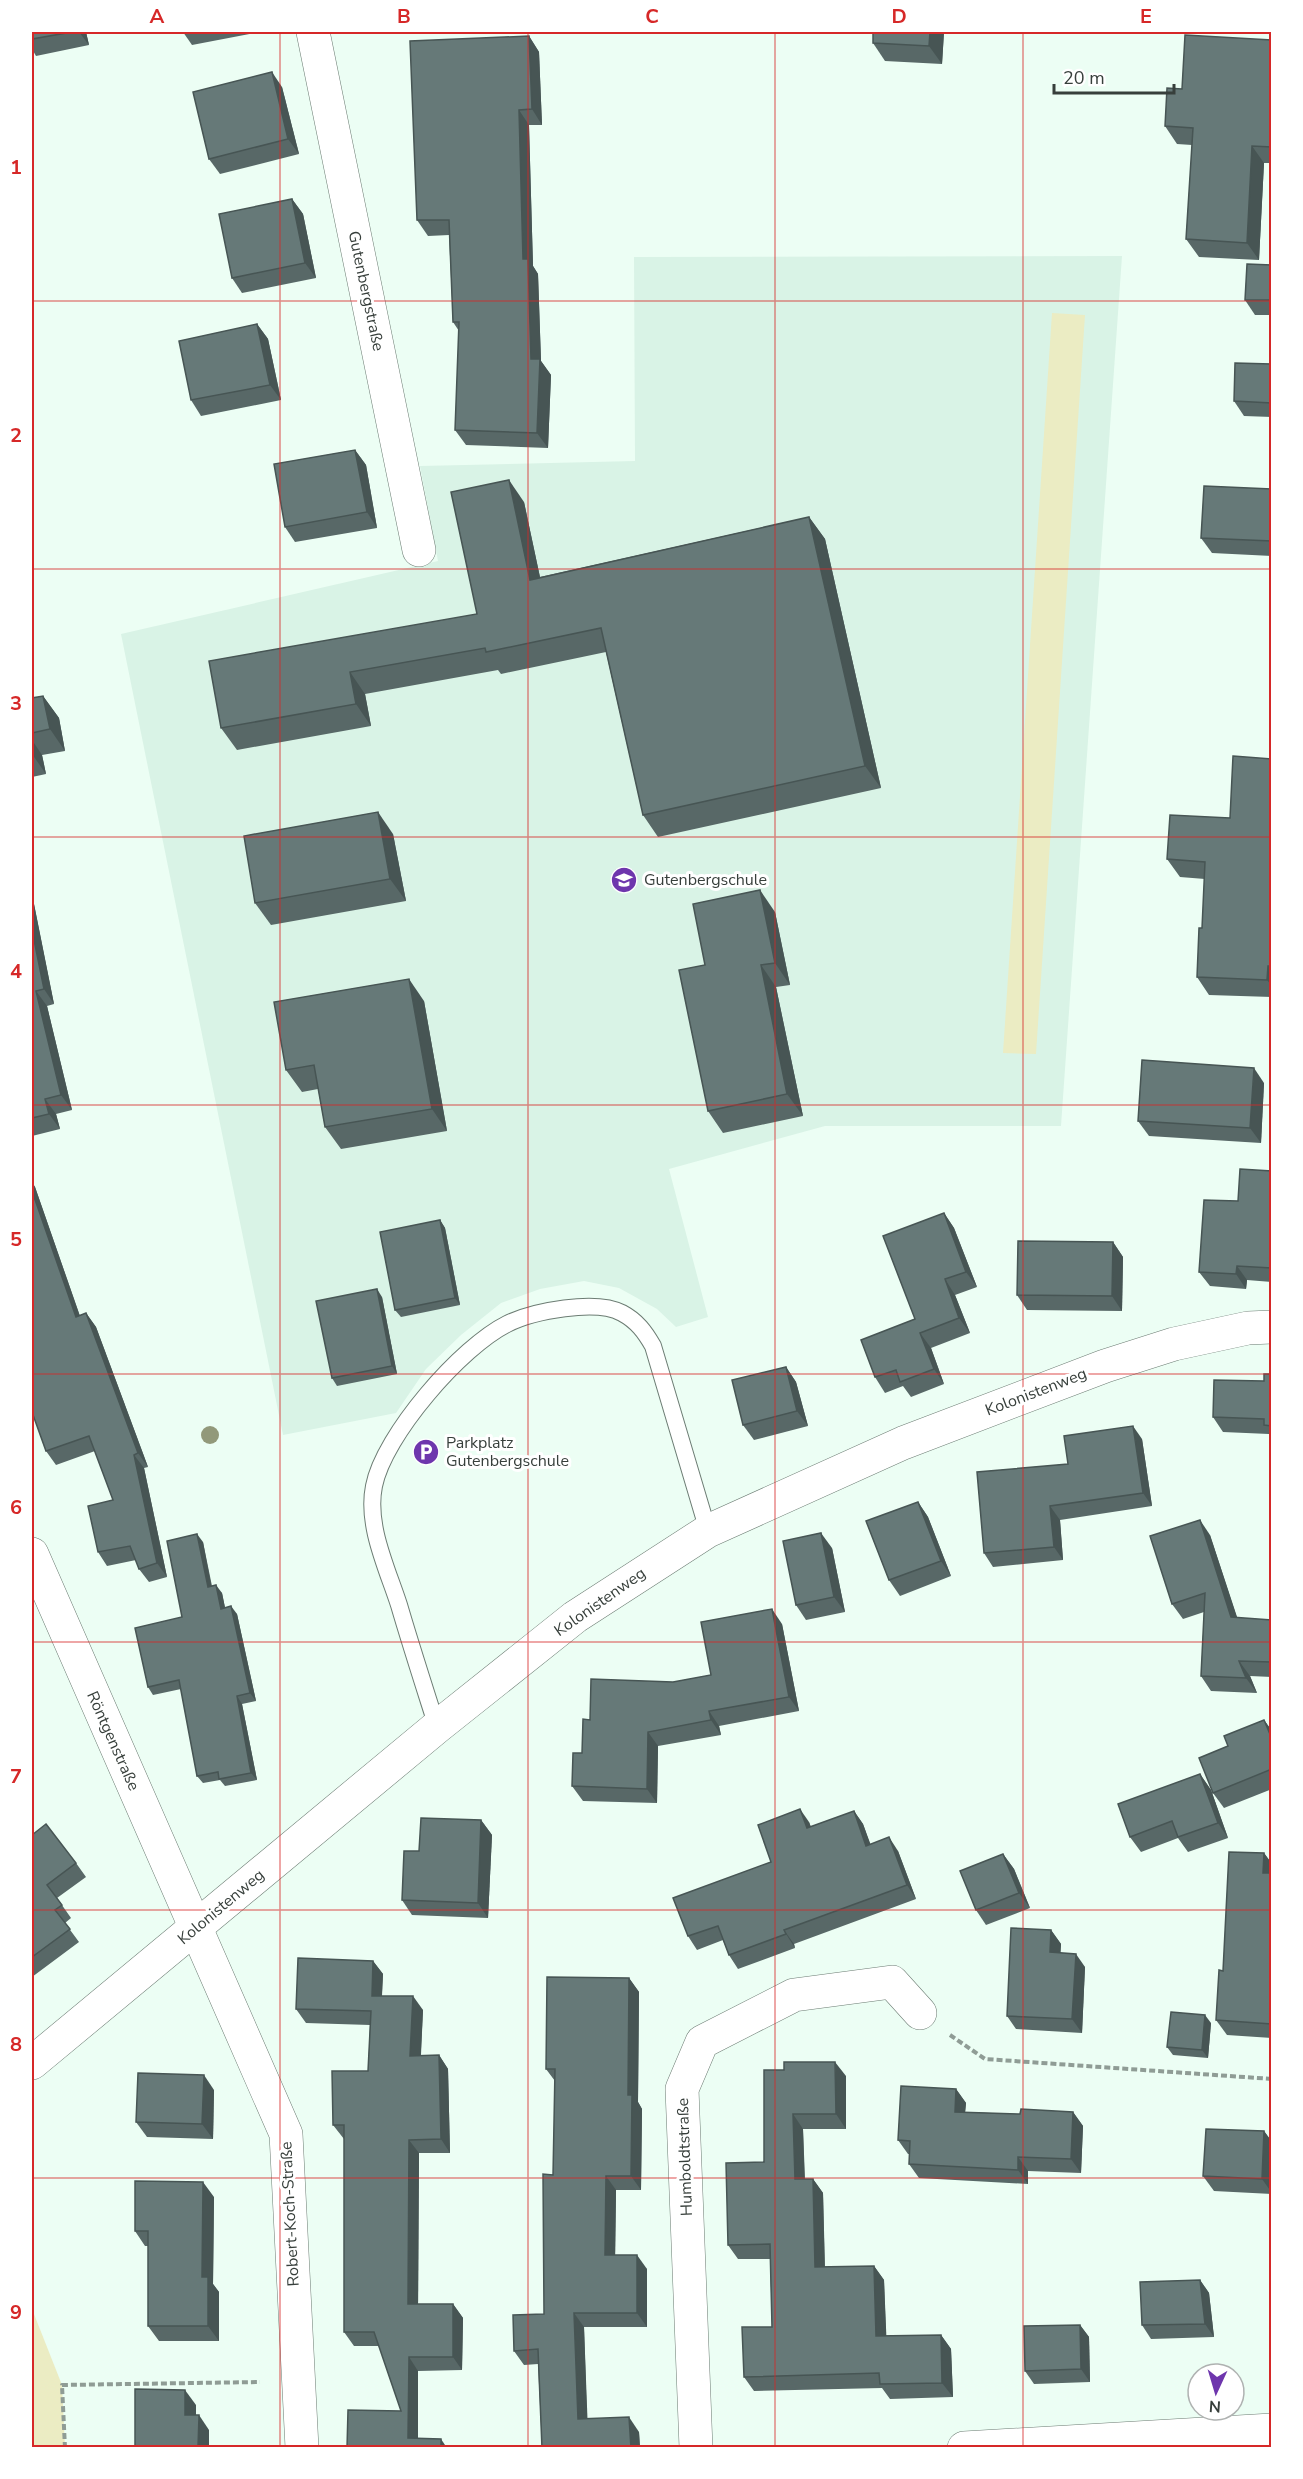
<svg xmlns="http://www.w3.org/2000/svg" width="1303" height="2479" font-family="'Nunito Sans',sans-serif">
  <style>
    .built { fill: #d9f3e6 }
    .green { fill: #ebecc3 }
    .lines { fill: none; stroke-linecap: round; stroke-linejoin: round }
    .lane-casing { stroke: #6c7c73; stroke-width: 18 }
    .street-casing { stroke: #6c7c73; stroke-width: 34 }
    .path { stroke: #8f9c95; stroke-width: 4; stroke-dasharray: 6 3; stroke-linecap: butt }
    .lane { stroke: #fff; stroke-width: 16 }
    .street { stroke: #fff; stroke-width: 33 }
    .tree { fill: #92997a }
    .wall { fill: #586867 }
    .shaded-wall { fill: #475554 }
    .building { fill: #667978; stroke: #475554; stroke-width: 1.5 }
    .grid { fill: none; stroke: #d62828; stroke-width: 1.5; stroke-opacity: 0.55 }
    .labels { text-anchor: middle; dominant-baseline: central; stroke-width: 6; stroke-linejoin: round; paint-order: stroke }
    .street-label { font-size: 16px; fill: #373f3b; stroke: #fff }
    .poi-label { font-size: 16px; fill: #373f3b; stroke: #fff; text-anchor: start }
    .neatline { fill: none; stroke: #d62828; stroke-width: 2 }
    .grid-label { font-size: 20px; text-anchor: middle; font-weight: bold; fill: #d62828 }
  </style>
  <rect width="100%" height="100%" fill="#ecfef4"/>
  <polygon class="built" points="1122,256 1061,1126 825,1126 669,1169 708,1317 676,1327 657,1309 619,1288 584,1281 540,1289 501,1303 461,1335 426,1369 396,1413 283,1435 121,634 438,561 420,466 635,461 634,257"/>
  <g class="green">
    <polygon points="1052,313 1085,315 1036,1054 1003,1053"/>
    <polygon points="32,2309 62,2385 65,2447 32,2447"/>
  </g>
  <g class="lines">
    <g class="lane-casing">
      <path id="lane" d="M437 1727C424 1686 411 1646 399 1605 387 1568 366 1525 374 1486 384 1435 461 1347 507 1324 533 1311 596 1299 622 1313 637 1321 645 1332 653 1346L708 1531"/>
    </g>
    <g class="street-casing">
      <g id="street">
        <polyline points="313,32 419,550"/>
        <polyline points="32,1554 286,2134 302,2448"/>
        <polyline points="32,2063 437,1727 575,1617 708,1531 903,1443 1105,1366 1174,1344 1248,1328 1272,1327"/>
        <polyline points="696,2448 682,2089 702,2042 794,1995 892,1982 920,2013"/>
        <polyline points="964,2448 1272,2430"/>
      </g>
    </g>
    <g class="path">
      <polyline points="950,2035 985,2059 1272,2079"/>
      <polyline points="65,2448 62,2385 260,2382"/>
    </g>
    <use href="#lane" class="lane"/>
    <use href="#street" class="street"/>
  </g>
  <circle class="tree" cx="210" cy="1435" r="9"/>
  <g class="wall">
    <polygon points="32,32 86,32 89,45 36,56 32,49"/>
    <polygon points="183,32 260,32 192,45"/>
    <polygon points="873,32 944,32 942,64 885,61 873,43"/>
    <polygon points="529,36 539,52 542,125 529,125 533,266 538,274 541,361 551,375 548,448 466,445 455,430 459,331 453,322 449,235 428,236 417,220"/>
    <polygon points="1272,40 1272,163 1264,163 1259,260 1199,257 1186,239 1192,145 1177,144 1165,126 1182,89"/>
    <polygon points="282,87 299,154 220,174 209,159"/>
    <polygon points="292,199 303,214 316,278 242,293 232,278"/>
    <polygon points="1272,265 1272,315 1255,315 1245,300"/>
    <polygon points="257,324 268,339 281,400 201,416 191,400"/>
    <polygon points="1272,364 1272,417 1244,416 1234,401"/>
    <polygon points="355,450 366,465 377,528 295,542 285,527"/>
    <polygon points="1272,489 1272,556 1212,553 1201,538"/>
    <polygon points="524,502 540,577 809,517 825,539 881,788 658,837 643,815 606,652 501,674 498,670 365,694 371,726 237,750 221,728 477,614"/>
    <polygon points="43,696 59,718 65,751 42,755 46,774 32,777 32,698"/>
    <polygon points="1272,759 1272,997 1209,995 1197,977 1202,928 1205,879 1180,877 1167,859 1230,818"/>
    <polygon points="393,834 406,901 271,925 255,903"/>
    <polygon points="32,894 54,1004 47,1006 72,1110 56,1114 60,1129 32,1136"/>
    <polygon points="775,912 790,985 776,987 803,1116 723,1133 708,1111 705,965"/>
    <polygon points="424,1001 447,1131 341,1149 325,1127 318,1089 302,1092 286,1070"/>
    <polygon points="1264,1083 1261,1143 1149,1136 1138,1121"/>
    <polygon points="1272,1171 1272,1282 1247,1280 1246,1289 1210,1286 1199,1272 1238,1201"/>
    <polygon points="32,1182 35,1187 80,1316 86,1313 96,1327 148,1467 144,1468 167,1577 149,1582 139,1569 136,1560 107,1566 98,1552 113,1500 95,1451 56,1465 46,1451 32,1412"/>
    <polygon points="944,1213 954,1228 977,1287 955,1295 970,1333 931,1348 944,1384 911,1397 903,1386 885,1393 875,1377 915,1319"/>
    <polygon points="440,1220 445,1228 460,1305 401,1317 395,1310"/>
    <polygon points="1113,1242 1123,1257 1122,1311 1027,1310 1017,1295"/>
    <polygon points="382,1297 397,1374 337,1386 332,1378"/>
    <polygon points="786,1367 796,1382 808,1426 754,1440 743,1425"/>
    <polygon points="1272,1374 1272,1437 1269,1434 1223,1432 1213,1417 1264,1381"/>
    <polygon points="1142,1439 1152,1506 1060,1520 1063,1560 993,1567 984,1553 1068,1464"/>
    <polygon points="918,1502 928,1517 951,1576 900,1596 889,1580"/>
    <polygon points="1210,1535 1237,1618 1272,1620 1272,1677 1250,1676 1257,1693 1211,1691 1201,1676 1204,1612 1183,1619 1172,1604"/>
    <polygon points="203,1542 212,1586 222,1593 225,1608 237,1614 256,1701 242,1704 257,1780 225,1786 220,1780 203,1783 197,1776 181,1689 153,1695 148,1687 182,1617"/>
    <polygon points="832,1548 845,1612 806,1620 796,1605"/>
    <polygon points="782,1624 799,1711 719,1726 721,1735 658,1746 657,1803 583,1801 572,1786 582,1753 590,1720 673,1682 711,1675"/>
    <polygon points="1264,1720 1272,1731 1272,1789 1224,1808 1213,1793 1228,1746"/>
    <polygon points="1200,1774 1211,1790 1228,1838 1188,1852 1178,1838 1141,1852 1130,1837"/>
    <polygon points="854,1811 863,1824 870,1844 898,1851 916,1899 794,1944 795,1948 738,1969 729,1955 723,1940 697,1950 688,1936 771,1862 809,1822 811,1827"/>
    <polygon points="481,1820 492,1835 488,1918 412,1915 402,1900 419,1851"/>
    <polygon points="32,1835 76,1863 86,1877 57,1898 71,1918 65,1923 79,1942 32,1977"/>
    <polygon points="1264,1853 1272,1864 1272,2038 1227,2035 1216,2020 1223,1971"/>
    <polygon points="1003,1854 1014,1869 1030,1908 986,1925 976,1910"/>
    <polygon points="1051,1930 1061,1944 1060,1953 1085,1967 1082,2033 1016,2029 1007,2016"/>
    <polygon points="373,1961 383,1974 382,1996 423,2010 421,2055 439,2055 448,2069 450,2153 419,2153 418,2304 453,2304 463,2318 462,2370 418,2371 418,2438 347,2448 401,2411 379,2346 354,2346 344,2332 344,2139 333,2125 368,2071 370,2025 306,2023 296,2009"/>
    <polygon points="629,1978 639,1992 638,2102 642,2109 641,2190 616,2190 615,2255 647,2269 647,2327 584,2327 587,2419 639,2432 640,2448 542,2448 538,2364 524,2365 514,2351 544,2314 553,2175 555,2081 546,2069"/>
    <polygon points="1211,2023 1208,2058 1173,2055 1167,2047"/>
    <polygon points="764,2070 846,2076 846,2129 803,2129 805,2179 813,2179 823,2193 825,2267 874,2266 884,2280 886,2336 941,2335 951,2349 953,2397 890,2399 882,2388 754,2391 744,2377 772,2327 770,2259 738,2259 728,2245 764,2162"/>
    <polygon points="956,2089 966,2103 965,2112 1020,2114 1073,2112 1083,2126 1081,2173 1028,2171 1028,2184 919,2178 909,2164 909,2154 908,2154 898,2140"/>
    <polygon points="214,2090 213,2139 147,2137 136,2122"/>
    <polygon points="1264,2131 1272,2142 1272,2194 1214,2191 1203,2176"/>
    <polygon points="214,2197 213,2284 219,2292 219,2341 159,2341 148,2326 148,2246 145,2246 135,2231"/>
    <polygon points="1200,2280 1209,2293 1214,2337 1151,2339 1142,2325"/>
    <polygon points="1080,2325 1089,2337 1090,2382 1034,2384 1025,2371"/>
  </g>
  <g class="shaded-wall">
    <polygon points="79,32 86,32 89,45"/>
    <polygon points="930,32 944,32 942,64 929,46"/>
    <polygon points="529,36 539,52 542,125 532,109"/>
    <polygon points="272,72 282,87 299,154 288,139"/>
    <polygon points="519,110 529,125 533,266 538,274 541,361 551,375 548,448 537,433 531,359 523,259"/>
    <polygon points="1252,146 1264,163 1259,260 1247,243"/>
    <polygon points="292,199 303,214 316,278 305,263"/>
    <polygon points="257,324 268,339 281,400 270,385"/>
    <polygon points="355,450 366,465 377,528 367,512"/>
    <polygon points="509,480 524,502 545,601 530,580"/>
    <polygon points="809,517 825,539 881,788 865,766"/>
    <polygon points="350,672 365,694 371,726 356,704"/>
    <polygon points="43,696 59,718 65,751 50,729"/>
    <polygon points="32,740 42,755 46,774 32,754"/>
    <polygon points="378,812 393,834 406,901 390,879"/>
    <polygon points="32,871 34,888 32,884"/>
    <polygon points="760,890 775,912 790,985 775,963"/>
    <polygon points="32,894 54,1004 44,989 32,930"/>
    <polygon points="761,965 776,987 803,1116 787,1094"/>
    <polygon points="1268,966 1272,972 1272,986 1267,980"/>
    <polygon points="409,979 424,1001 447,1131 432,1109"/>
    <polygon points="36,991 47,1006 72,1110 61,1095"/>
    <polygon points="1254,1068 1264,1083 1261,1143 1250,1128"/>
    <polygon points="45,1099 56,1114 60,1129 49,1114"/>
    <polygon points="32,1182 35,1187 85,1331 76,1317 32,1191"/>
    <polygon points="944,1213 954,1228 977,1287 966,1272"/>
    <polygon points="440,1220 445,1228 460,1305 455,1298"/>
    <polygon points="1113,1242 1123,1257 1122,1311 1112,1296"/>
    <polygon points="1237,1266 1247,1280 1246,1289 1236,1274"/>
    <polygon points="945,1279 955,1295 970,1333 959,1318"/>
    <polygon points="377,1289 382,1297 397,1374 392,1366"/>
    <polygon points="86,1313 96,1327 148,1467 138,1453"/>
    <polygon points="920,1333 931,1348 944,1384 934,1369"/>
    <polygon points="786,1367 796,1382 808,1426 797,1411"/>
    <polygon points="1133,1426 1142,1439 1152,1506 1143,1493"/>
    <polygon points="134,1455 144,1468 167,1577 157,1563"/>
    <polygon points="918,1502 928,1517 951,1576 941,1561"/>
    <polygon points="1050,1506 1060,1520 1063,1560 1054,1547"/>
    <polygon points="1200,1520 1210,1535 1242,1632 1231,1617"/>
    <polygon points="821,1533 832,1548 845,1612 834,1597"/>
    <polygon points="197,1534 203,1542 213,1595 208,1587"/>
    <polygon points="216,1585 222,1593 227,1617 221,1609"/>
    <polygon points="231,1606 237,1614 256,1701 250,1693"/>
    <polygon points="772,1609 782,1624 799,1711 789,1697"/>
    <polygon points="1239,1661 1250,1676 1257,1693 1246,1678"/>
    <polygon points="237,1696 242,1704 257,1780 251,1773"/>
    <polygon points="709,1711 719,1726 721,1735 711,1720"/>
    <polygon points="1264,1720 1272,1731 1272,1739"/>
    <polygon points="648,1732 658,1746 657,1803 647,1789"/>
    <polygon points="1200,1774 1211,1790 1228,1838 1218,1823"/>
    <polygon points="800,1809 809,1822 816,1842 807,1828"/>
    <polygon points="854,1811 863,1824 876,1859 866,1846"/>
    <polygon points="481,1820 492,1835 488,1918 478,1903"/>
    <polygon points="889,1837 898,1851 916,1899 907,1885"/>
    <polygon points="1264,1853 1272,1864 1272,1885 1263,1873"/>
    <polygon points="1003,1854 1014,1869 1030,1908 1019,1893"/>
    <polygon points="784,1930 794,1944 795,1948 786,1934"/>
    <polygon points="1051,1930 1061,1944 1060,1966 1050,1952"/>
    <polygon points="1076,1954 1085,1967 1082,2033 1072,2019"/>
    <polygon points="373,1961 383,1974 381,2010 372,1996"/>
    <polygon points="629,1978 639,1992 638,2102 642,2109 641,2190 631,2176 628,2095"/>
    <polygon points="413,1996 423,2010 420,2069 410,2056"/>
    <polygon points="1205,2015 1211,2023 1208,2058 1202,2050"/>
    <polygon points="439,2055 448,2069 450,2153 441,2139"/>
    <polygon points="835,2062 846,2076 846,2129 836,2114"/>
    <polygon points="204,2075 214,2090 213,2139 202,2124"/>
    <polygon points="956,2089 966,2103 964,2125 955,2112"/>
    <polygon points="1073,2112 1083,2126 1081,2173 1071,2159"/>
    <polygon points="793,2114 803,2129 805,2194 795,2179"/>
    <polygon points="1264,2131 1272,2142 1272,2193 1262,2179"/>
    <polygon points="409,2140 419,2153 418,2318 408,2304"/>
    <polygon points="1018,2157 1028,2171 1028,2184 1018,2170"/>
    <polygon points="606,2176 616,2190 615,2269 605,2255"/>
    <polygon points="813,2179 823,2193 825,2281 815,2267"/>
    <polygon points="203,2182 214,2197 213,2284 219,2292 219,2341 208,2326 202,2277"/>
    <polygon points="637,2255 647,2269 647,2327 637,2313"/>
    <polygon points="874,2266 884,2280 887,2351 876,2336"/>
    <polygon points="1200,2280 1209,2293 1214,2337 1205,2324"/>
    <polygon points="453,2304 463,2318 462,2370 453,2357"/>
    <polygon points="574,2313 584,2327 588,2433 578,2419"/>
    <polygon points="1080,2325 1089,2337 1090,2382 1081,2369"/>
    <polygon points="941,2335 951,2349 953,2397 942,2383"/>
    <polygon points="409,2357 418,2371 418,2448 408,2438"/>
    <polygon points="185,2390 196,2405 196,2430 185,2415"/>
    <polygon points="199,2415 209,2430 209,2448 198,2448"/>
    <polygon points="629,2417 639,2432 640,2448 631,2448"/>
    <polygon points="441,2439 447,2448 441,2448"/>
  </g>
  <g class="building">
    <polygon points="32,32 72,32 32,39"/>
    <polygon points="873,32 930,32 929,46 873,43"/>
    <polygon points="1185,35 1272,40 1272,147 1252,146 1247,243 1186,239 1193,128 1165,126 1167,88 1182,89"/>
    <polygon points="529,36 532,109 519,110 523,259 528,259 531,359 540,359 537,433 455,430 459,322 453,322 449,220 417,220 410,41"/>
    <polygon points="272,72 288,139 209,159 193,92"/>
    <polygon points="292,199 305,263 232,278 219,214"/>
    <polygon points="1247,264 1272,265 1272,300 1245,300"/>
    <polygon points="257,324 270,385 191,400 179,341"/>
    <polygon points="1235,363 1272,364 1272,403 1234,401"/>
    <polygon points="355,450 367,512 285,527 274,464"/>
    <polygon points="509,480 530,580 809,517 865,766 643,815 601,628 486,652 485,648 350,672 356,704 221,728 209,661 477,614 451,492"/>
    <polygon points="1204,486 1272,489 1272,541 1201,538"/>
    <polygon points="43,696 50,729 32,733 32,698"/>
    <polygon points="1233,756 1272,759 1272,966 1268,966 1267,980 1197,977 1199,928 1202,928 1205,862 1167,859 1170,815 1230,818"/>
    <polygon points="378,812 390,879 255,903 244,836"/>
    <polygon points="760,890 775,963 761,965 787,1094 708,1111 679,970 705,965 693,904"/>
    <polygon points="32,930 44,989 36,991 61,1095 45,1099 49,1114 32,1118"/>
    <polygon points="409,979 432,1109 325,1127 314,1065 286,1070 274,1002"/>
    <polygon points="1142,1060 1254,1068 1250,1128 1138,1121"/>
    <polygon points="1240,1169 1272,1171 1272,1268 1237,1266 1236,1274 1199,1272 1204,1200 1238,1201"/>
    <polygon points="32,1191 76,1317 86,1313 138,1453 134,1455 157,1563 139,1569 130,1546 98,1552 88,1506 113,1500 89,1436 46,1451 32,1412"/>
    <polygon points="944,1213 966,1272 945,1279 959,1318 920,1333 934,1369 900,1382 896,1370 875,1377 861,1340 915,1319 883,1236"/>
    <polygon points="440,1220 455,1298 395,1310 380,1232"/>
    <polygon points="1018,1241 1113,1242 1112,1296 1017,1295"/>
    <polygon points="377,1289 392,1366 332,1378 316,1301"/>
    <polygon points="786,1367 797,1411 743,1425 732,1380"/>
    <polygon points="1264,1374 1272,1374 1272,1426 1264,1425 1264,1419 1213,1417 1214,1380 1264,1381"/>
    <polygon points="1133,1426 1143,1493 1050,1506 1054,1547 984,1553 977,1472 1068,1464 1064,1436"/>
    <polygon points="918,1502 941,1561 889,1580 866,1521"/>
    <polygon points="1200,1520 1231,1617 1272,1620 1271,1662 1239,1661 1246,1678 1201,1676 1205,1593 1172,1604 1150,1536"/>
    <polygon points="821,1533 834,1597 796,1605 783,1541"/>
    <polygon points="197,1534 208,1587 216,1585 221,1609 231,1606 250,1693 237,1696 251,1773 219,1779 218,1772 197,1776 179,1680 148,1687 135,1628 182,1617 167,1541"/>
    <polygon points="772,1609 789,1697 709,1711 711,1720 648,1732 647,1789 572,1786 573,1753 582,1753 583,1719 590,1720 591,1679 673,1682 711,1675 701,1622"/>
    <polygon points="1264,1720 1272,1739 1272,1769 1213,1793 1199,1758 1228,1746 1224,1736"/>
    <polygon points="1200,1774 1218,1823 1178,1837 1172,1821 1130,1837 1118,1804"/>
    <polygon points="800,1809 807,1828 854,1811 866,1846 889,1837 907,1885 784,1930 786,1934 729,1955 718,1926 688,1936 673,1898 771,1862 758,1825"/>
    <polygon points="421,1818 481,1820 478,1903 402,1900 404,1851 419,1851"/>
    <polygon points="46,1824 76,1863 47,1885 62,1905 55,1910 70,1929 32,1957 32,1835"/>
    <polygon points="1229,1852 1264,1853 1263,1873 1272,1873 1272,2024 1216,2020 1219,1970 1223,1971"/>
    <polygon points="1003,1854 1019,1893 976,1910 960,1871"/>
    <polygon points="1011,1928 1051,1930 1050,1952 1076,1954 1072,2019 1007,2016"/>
    <polygon points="298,1958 373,1961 372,1996 413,1996 410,2056 439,2055 441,2139 409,2140 408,2304 453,2304 453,2357 409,2357 408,2438 441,2439 441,2448 347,2448 348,2410 401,2411 374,2332 344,2332 344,2125 333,2125 332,2071 368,2071 371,2011 296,2009"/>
    <polygon points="547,1977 629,1978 628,2095 632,2095 631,2176 606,2176 605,2255 637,2255 637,2313 574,2313 578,2419 629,2417 631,2448 542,2448 538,2349 514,2351 513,2315 544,2314 543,2174 553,2175 555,2069 546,2069"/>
    <polygon points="1171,2012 1205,2015 1202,2050 1167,2047"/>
    <polygon points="784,2062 835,2062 836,2114 793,2114 795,2179 813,2179 815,2267 874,2266 876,2336 941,2335 942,2383 880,2384 879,2373 744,2377 742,2327 772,2327 770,2244 728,2245 726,2163 764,2162 764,2070 784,2070"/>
    <polygon points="138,2073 204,2075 202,2124 136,2122"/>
    <polygon points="901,2086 956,2089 955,2112 1020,2114 1021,2109 1073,2112 1071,2159 1018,2157 1018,2170 909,2164 910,2141 898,2140"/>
    <polygon points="1206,2129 1264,2131 1262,2179 1203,2176"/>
    <polygon points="135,2181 203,2182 202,2277 208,2277 208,2326 148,2326 148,2231 135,2231"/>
    <polygon points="1200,2280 1205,2324 1142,2325 1140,2282"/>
    <polygon points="1080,2325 1081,2369 1025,2371 1024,2326"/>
    <polygon points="135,2389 185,2390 185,2415 199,2415 198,2448 135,2448"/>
  </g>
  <path class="grid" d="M280 32V2448M528 32V2448M775 32V2448M1023 32V2448M32 301H1272M32 569H1272M32 837H1272M32 1105H1272M32 1374H1272M32 1642H1272M32 1910H1272M32 2178H1272"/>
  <defs>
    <g id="school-disc" transform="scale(1.35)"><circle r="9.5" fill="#6e36ad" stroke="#fff"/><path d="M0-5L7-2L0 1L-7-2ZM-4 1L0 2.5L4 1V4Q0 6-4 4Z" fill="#fff"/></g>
    <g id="parking-disc" transform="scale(1.35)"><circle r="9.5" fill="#6e36ad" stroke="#fff"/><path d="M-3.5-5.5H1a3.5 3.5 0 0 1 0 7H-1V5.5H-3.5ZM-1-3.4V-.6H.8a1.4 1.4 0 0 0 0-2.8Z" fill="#fff"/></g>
  </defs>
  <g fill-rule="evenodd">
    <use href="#school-disc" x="624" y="880"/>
    <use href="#parking-disc" x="426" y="1452"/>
  </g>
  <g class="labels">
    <g class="street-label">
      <text transform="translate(366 291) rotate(78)">Gutenbergstraße</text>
      <text transform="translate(1036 1392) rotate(-21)">Kolonistenweg</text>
      <text transform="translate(600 1602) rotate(-35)">Kolonistenweg</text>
      <text transform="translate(113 1741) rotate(66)">Röntgenstraße</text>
      <text transform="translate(221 1907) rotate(-40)">Kolonistenweg</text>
      <text transform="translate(685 2157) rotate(-92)">Humboldtstraße</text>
      <text transform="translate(290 2214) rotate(-93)">Robert-Koch-Straße</text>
    </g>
    <g class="poi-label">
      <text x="644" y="880">Gutenbergschule</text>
      <text x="446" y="1443">Parkplatz<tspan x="446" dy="18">Gutenbergschule</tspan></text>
    </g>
  </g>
  <rect width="1303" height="2479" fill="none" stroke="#ffffff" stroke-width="66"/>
  <g transform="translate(1216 2392) rotate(184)"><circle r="28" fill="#ffffff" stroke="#afb2b1" stroke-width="1.5"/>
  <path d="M0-4.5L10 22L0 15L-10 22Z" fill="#6e36ad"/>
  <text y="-9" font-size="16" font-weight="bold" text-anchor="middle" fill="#373f3b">N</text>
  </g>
  <path d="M1054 84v9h120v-9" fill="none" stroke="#373f3b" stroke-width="3"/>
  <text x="1063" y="84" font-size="18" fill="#373f3b" stroke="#ffffff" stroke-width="4.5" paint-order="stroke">20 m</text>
  <rect x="33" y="33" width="1237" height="2413" class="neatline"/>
  <g class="grid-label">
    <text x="157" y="23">A</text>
    <text x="404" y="23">B</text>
    <text x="652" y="23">C</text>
    <text x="899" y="23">D</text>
    <text x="1146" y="23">E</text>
    <text x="16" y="174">1</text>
    <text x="16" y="442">2</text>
    <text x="16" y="710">3</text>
    <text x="16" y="978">4</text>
    <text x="16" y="1246">5</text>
    <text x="16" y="1514">6</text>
    <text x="16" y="1783">7</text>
    <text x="16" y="2051">8</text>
    <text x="16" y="2319">9</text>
  </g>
</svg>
